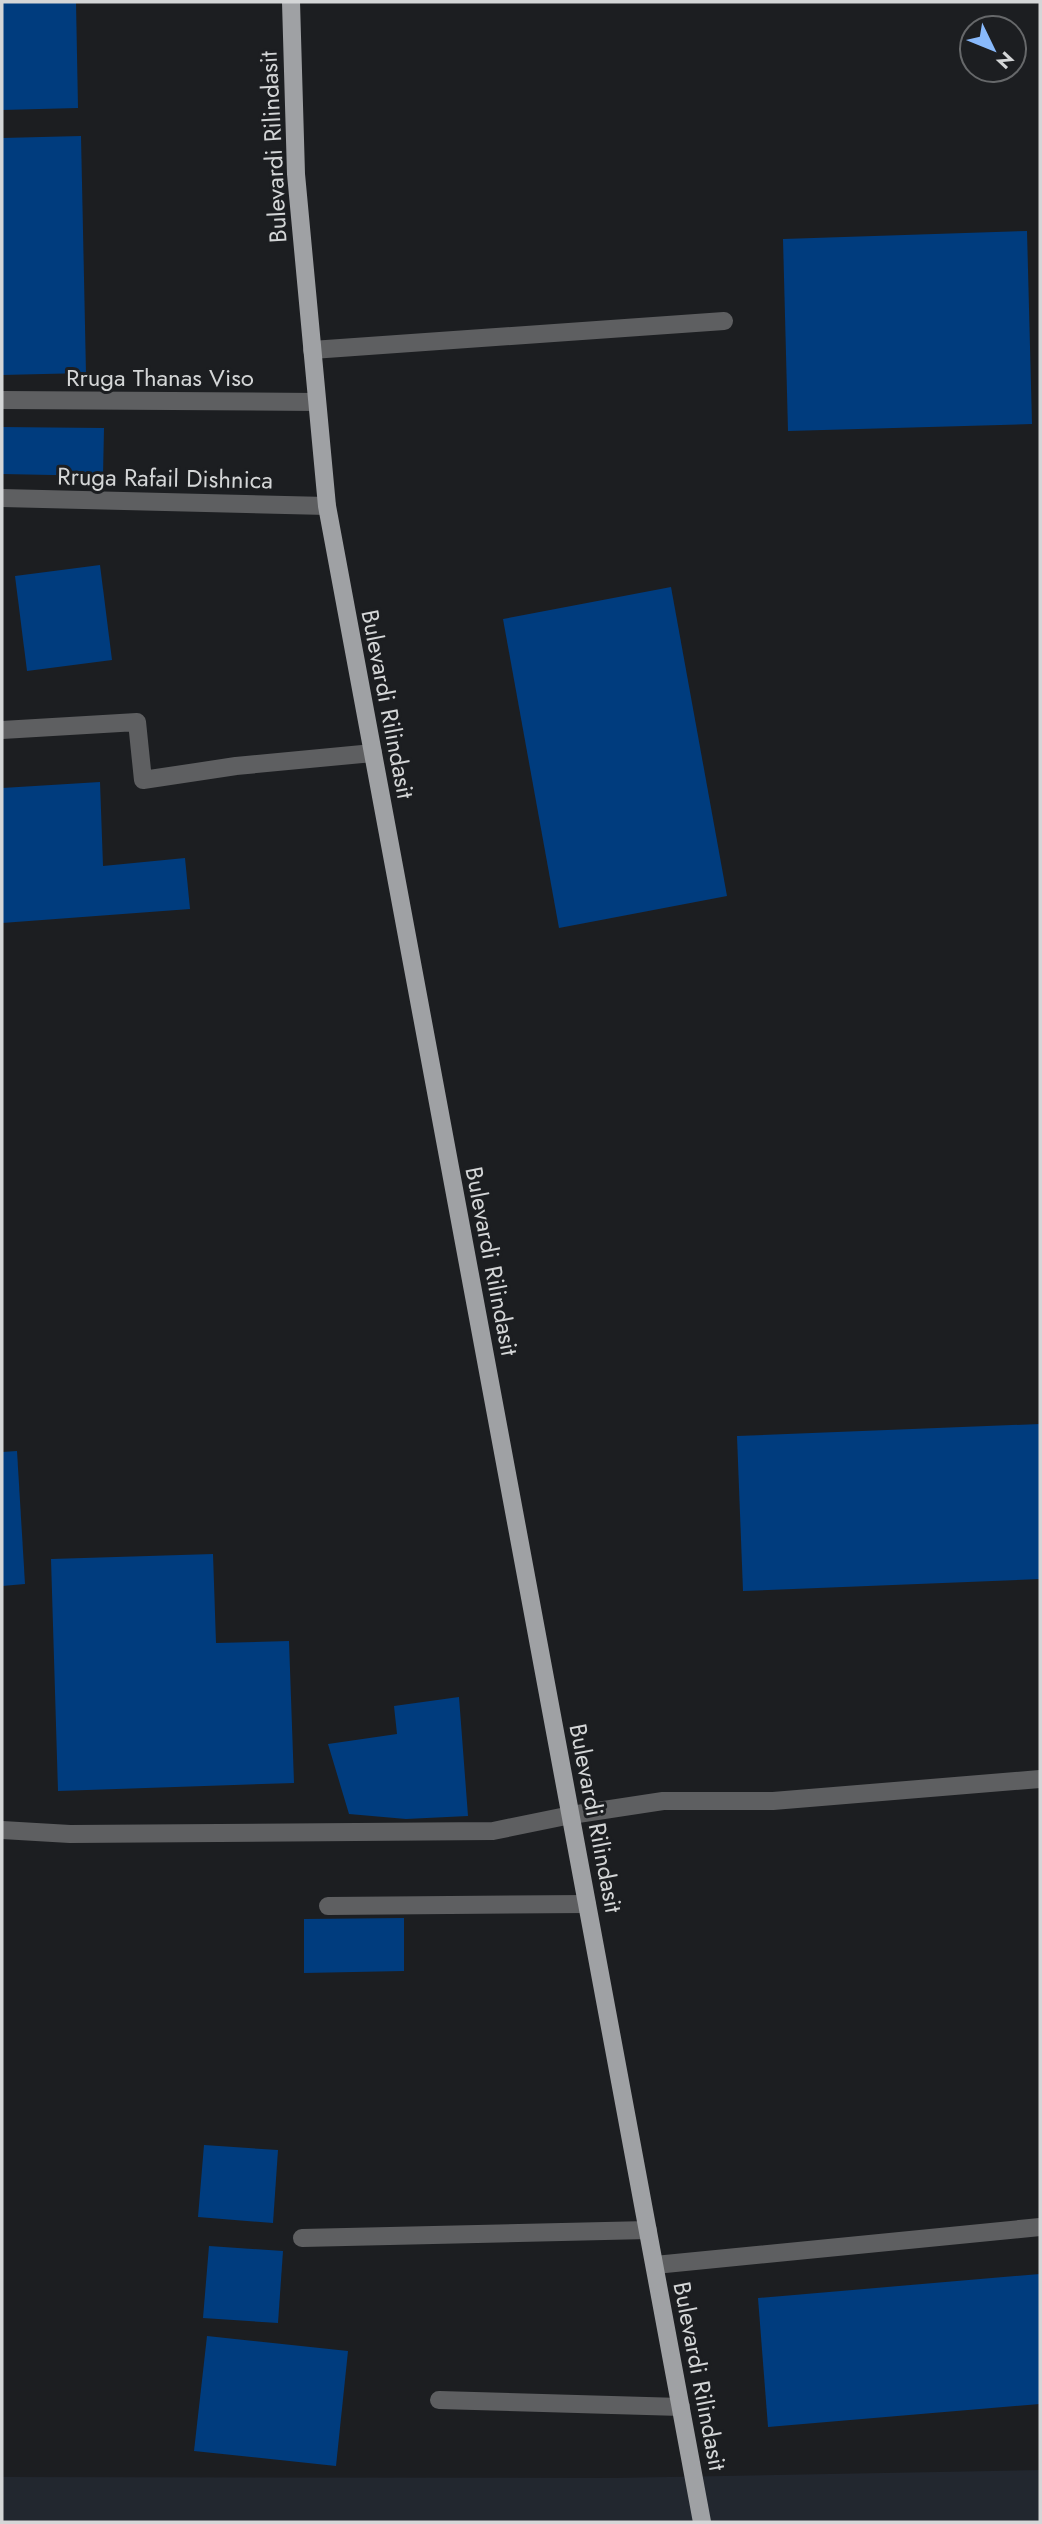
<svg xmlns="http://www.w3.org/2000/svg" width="1042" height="2524" font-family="Jost,sans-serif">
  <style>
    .built { fill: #22272f }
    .building { fill: #003c7e }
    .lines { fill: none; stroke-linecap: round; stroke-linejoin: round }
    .service { stroke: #5e5f61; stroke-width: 18 }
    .minor { stroke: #5e5f61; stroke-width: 18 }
    .primary { stroke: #9fa1a4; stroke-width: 18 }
    .labels { text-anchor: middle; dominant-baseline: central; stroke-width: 6; stroke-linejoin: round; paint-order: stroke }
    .street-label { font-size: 24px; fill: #d4d6d7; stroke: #1c1e21 }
  </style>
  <rect width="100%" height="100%" fill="#1c1e21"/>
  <polygon class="built" points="1040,2470 1040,2522 2,2522 2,2477 615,2478"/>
  <g class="building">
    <polygon points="2,2 76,2 78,108 2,110"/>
    <polygon points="81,136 86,373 2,375 2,138"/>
    <polygon points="1027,231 1032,424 788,431 783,239"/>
    <polygon points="2,427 104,428 103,476 2,474"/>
    <polygon points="100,565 112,660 27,671 15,576"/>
    <polygon points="671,587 727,896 559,928 503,619"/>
    <polygon points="100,782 103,866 185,858 190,909 2,923 2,788"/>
    <polygon points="1040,1424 1040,1579 743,1591 737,1436"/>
    <polygon points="17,1451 25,1584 2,1586 2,1452"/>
    <polygon points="213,1554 216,1643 289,1641 294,1783 58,1791 51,1559"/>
    <polygon points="459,1697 468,1816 406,1819 349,1814 328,1744 397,1734 394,1706"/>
    <polygon points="404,1918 404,1971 304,1973 304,1919"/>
    <polygon points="204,2145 278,2150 273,2223 198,2217"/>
    <polygon points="209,2246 283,2251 278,2323 203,2318"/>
    <polygon points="1040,2274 1040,2404 768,2427 758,2298"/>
    <polygon points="207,2336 348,2351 336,2466 194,2451"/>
  </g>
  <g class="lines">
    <g class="service">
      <polyline points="312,350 724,321"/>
      <polyline points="2,730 137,722 143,780 236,766 373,753"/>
      <polyline points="328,1906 587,1904"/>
      <polyline points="302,2238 648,2230"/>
      <polyline points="655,2265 1040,2227"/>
      <polyline points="439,2400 681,2407"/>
    </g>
    <g class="minor">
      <polyline points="2,400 317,402"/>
      <polyline points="2,498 327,506"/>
      <polyline points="2,1830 70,1834 493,1831 571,1815 663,1801 773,1801 1040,1779"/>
    </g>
    <polyline class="primary" points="291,2 296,174 327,506 702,2522"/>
  </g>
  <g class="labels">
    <g class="street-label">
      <text transform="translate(273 147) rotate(-93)">Bulevardi Rilindasit</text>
      <text x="160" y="377">Rruga Thanas Viso</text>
      <text transform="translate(165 478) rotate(1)">Rruga Rafail Dishnica</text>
      <text transform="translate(388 704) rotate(79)">Bulevardi Rilindasit</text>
      <text transform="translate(492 1261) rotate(79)">Bulevardi Rilindasit</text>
      <text transform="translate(596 1818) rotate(79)">Bulevardi Rilindasit</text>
      <text transform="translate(700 2376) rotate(79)">Bulevardi Rilindasit</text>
    </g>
  </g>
  <rect width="1042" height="2524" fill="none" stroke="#d4d6d7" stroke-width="7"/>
  <g transform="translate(993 49) rotate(133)"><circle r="33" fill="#1c1e21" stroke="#66686a" stroke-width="2"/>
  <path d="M0-5L12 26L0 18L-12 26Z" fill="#89bafc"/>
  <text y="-10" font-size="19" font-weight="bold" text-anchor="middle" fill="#d4d6d7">N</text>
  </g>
</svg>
